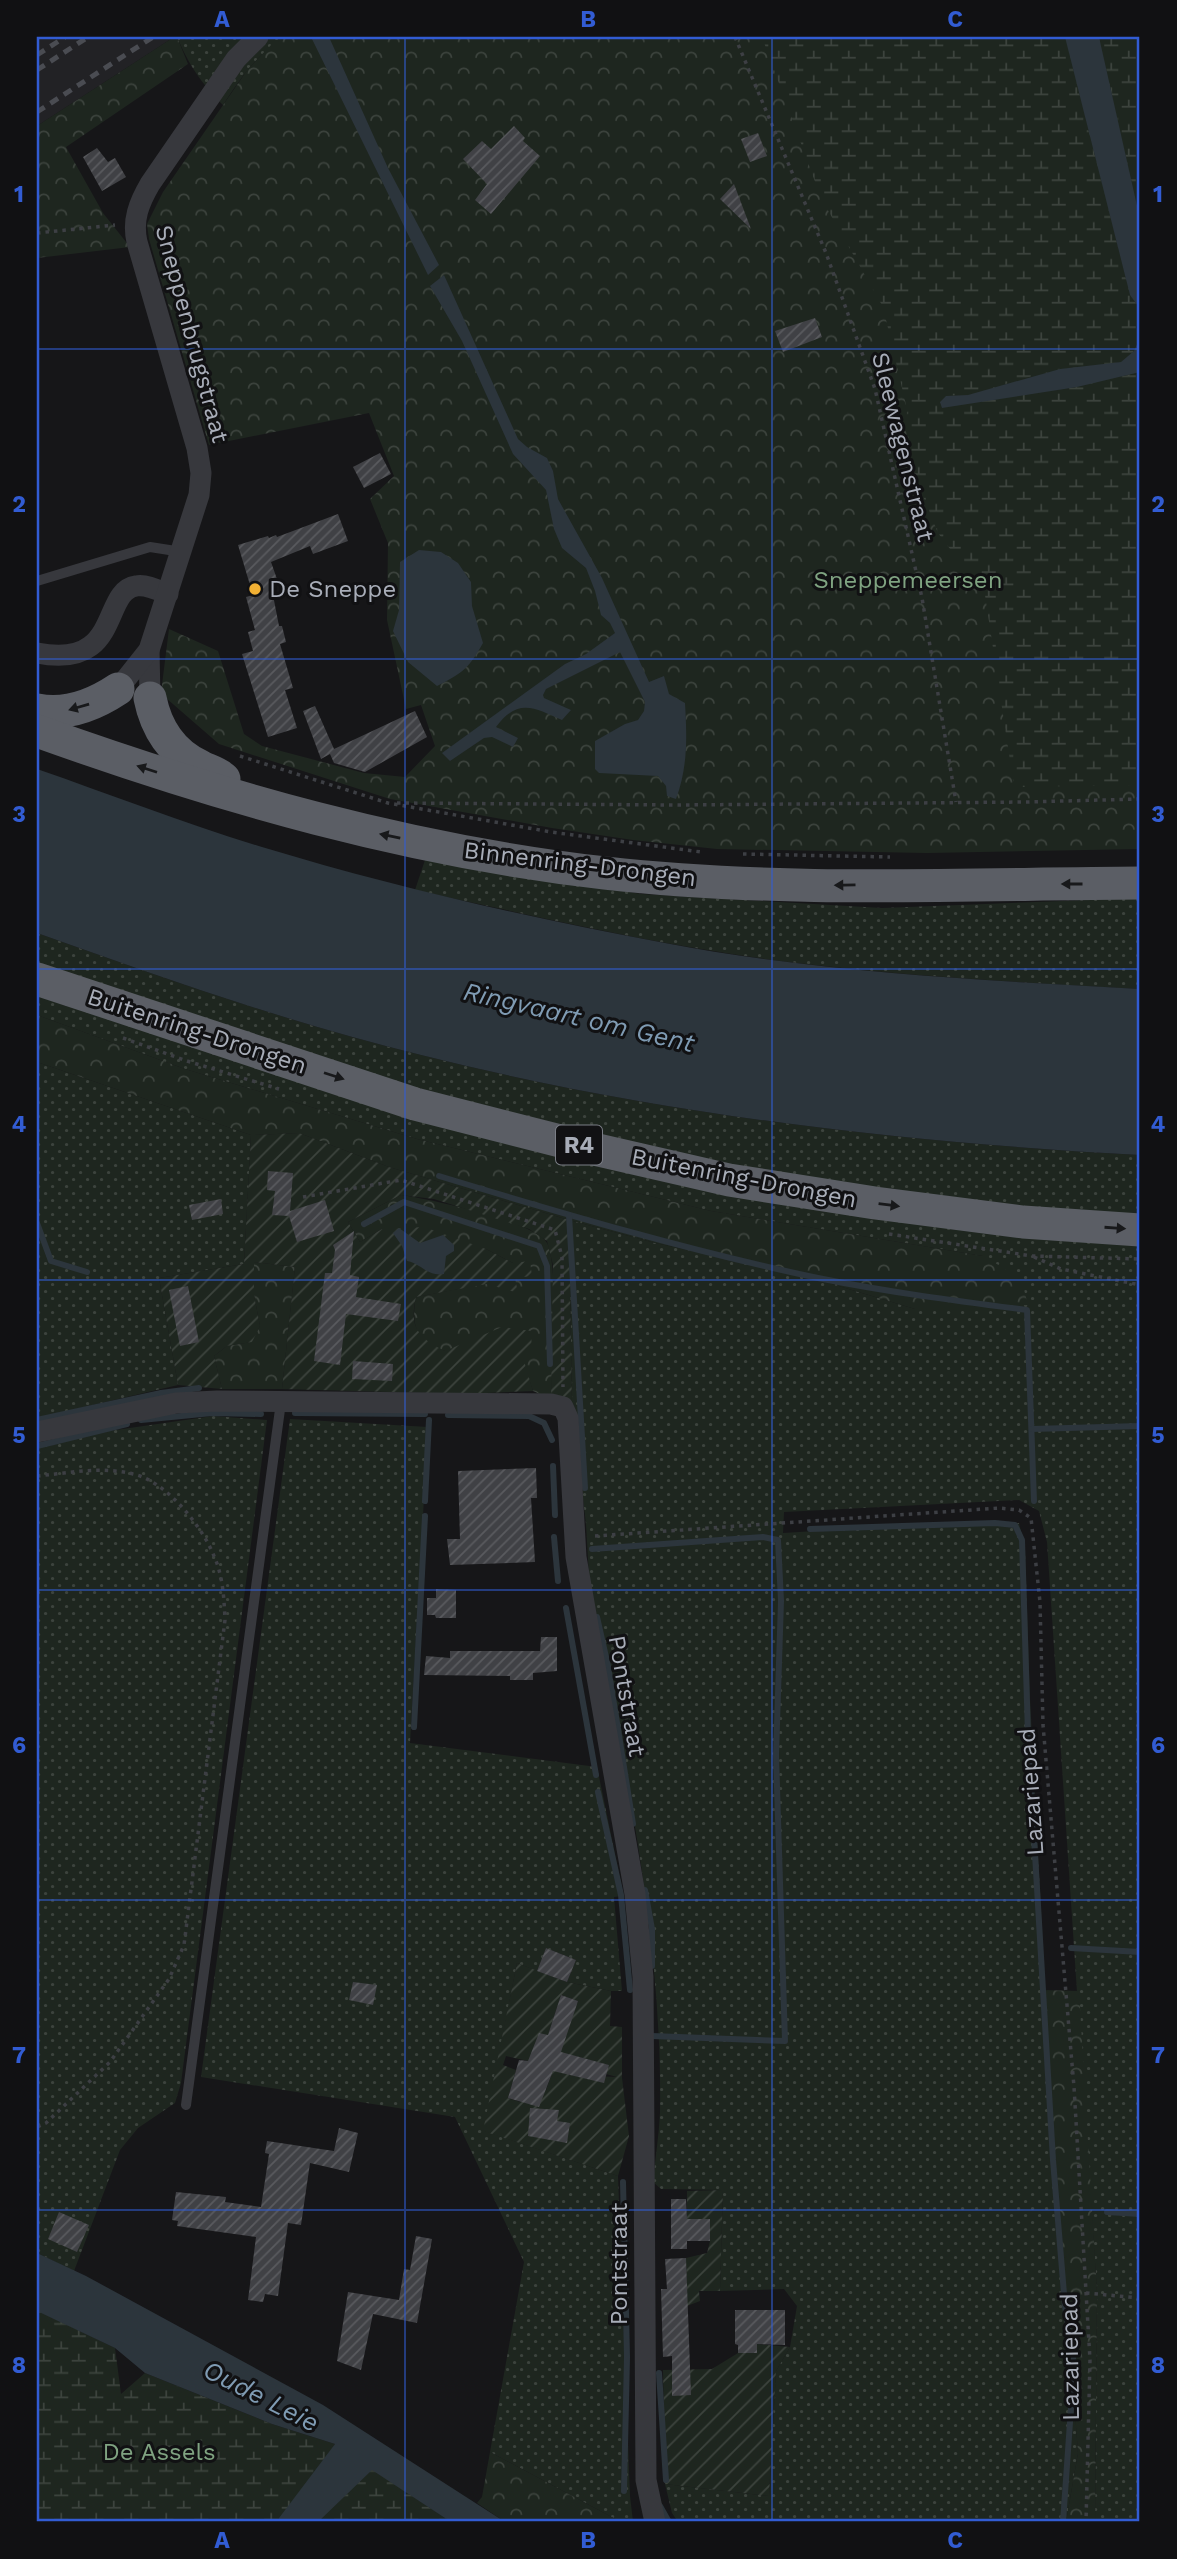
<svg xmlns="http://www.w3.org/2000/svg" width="1177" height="2559" font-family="'Work Sans',sans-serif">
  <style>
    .built { fill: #222225 }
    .grass { fill: url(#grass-dots) }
    .forest { fill: url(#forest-crowns) }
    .wetland { fill: url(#wetland-marsh) }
    .garden { fill: url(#garden-furrows); fill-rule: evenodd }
    .water { fill: #2c353c }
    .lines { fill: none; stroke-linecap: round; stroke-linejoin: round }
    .stream { stroke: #2c353c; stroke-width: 6 }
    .building { fill: url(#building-hatch) }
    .path { stroke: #3d3f44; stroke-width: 3.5; stroke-dasharray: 3.5 5; stroke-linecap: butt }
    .service { stroke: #37383d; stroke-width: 10 }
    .minor { stroke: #37383d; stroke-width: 21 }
    .trunk { stroke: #5b5e65; stroke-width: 33 }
    .rail { stroke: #4a4c52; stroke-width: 5; stroke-dasharray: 9 7; stroke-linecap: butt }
    .oneway { fill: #18191b }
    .grid { fill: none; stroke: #325cd3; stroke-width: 2; stroke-opacity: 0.55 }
    .poi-dot { fill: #f2b134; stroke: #111113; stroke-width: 2.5 }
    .labels { text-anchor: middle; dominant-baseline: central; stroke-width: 6; stroke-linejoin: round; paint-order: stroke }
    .shield { fill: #111113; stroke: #7b7e86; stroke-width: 2 }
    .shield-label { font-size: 23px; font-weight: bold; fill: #a8adb8 }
    .street-label { font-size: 24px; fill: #a8adb8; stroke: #111113 }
    .park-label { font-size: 24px; fill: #7fa381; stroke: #111113 }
    .poi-label { font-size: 24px; fill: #a8adb8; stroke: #111113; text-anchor: start }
    .water-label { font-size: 26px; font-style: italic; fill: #7f9bb3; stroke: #111113 }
    .neatline { fill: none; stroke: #325cd3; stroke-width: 2.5 }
    .grid-label { font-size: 23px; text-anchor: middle; font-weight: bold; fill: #325cd3 }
  </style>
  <defs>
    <pattern id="grass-dots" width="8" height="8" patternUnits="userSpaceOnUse" patternTransform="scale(1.75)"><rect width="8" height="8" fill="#1e261f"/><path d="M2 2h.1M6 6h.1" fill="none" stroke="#3c433d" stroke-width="1.8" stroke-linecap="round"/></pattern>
    <pattern id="forest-crowns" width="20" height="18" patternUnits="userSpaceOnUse" patternTransform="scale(1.75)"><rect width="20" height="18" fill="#1e261f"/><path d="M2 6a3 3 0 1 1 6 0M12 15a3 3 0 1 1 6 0" fill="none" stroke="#3c433d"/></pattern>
    <pattern id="wetland-marsh" width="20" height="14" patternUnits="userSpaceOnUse" patternTransform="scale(1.75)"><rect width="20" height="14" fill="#1e261f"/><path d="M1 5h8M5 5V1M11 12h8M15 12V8" fill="none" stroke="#3c433d"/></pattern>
    <pattern id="garden-furrows" width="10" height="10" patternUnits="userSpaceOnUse" patternTransform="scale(1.75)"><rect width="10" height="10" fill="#1e261f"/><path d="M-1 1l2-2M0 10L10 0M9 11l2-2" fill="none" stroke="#3c433d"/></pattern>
    <pattern id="building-hatch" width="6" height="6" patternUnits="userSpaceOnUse" patternTransform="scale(1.75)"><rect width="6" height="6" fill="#404145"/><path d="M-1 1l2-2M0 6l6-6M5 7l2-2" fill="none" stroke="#595a5e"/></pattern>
  </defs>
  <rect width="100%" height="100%" fill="#161618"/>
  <polygon class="built" points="37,37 174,37 37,126"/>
  <g class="grass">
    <path d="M177 37H286C257 53 241 78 223 105 201 83 189 65 177 37Z"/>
    <path d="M426 857 641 894 882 908 1140 898V989C1029 983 917 977 806 964 674 949 544 918 415 890Z"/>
    <path d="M37 933C163 978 290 1023 421 1055 656 1114 898 1142 1140 1155V2522H1095L1097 2292 1047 1542 1039 1511 1019 1500 784 1512 783 1533 966 1522 1019 1523 1025 1549 1030 1699 1047 2027 1078 2453 1066 2522H678L672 2513 665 2484 769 2496 776 2371 790 2347 797 2306 784 2289 720 2291 723 2190 661 2189 653 2182C655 2159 659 2136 660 2113 663 1932 621 1752 589 1576L586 1524 572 1407 569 1220 655 1243 799 1274 915 1309 983 1256 711 1211 417 1139 185 1069 37 1015Z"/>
    <polygon points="37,1062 251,1135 244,1264 159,1278 178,1385 37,1418"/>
    <polygon points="213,1416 267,1420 181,2083 175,2103 138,2128 120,2150 74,2271 37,2253 37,1447 95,1433"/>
    <polygon points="290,1419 428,1427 410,1743 597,1767 622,1888 622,1896 614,1897 622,1991 611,1991 567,1982 576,1960 546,1948 537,1971 517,1963 484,2131 618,2176 630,2496 633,2522 621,2522 490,2452 524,2262 455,2117 201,2077"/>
  </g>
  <g class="forest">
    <polygon points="174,37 177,37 188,64 66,147 103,213 130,247 37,258 37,126"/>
    <polygon points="286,37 1140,37 1140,849 927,853 717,849 633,840 552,828 390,799 219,744 166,698 161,693 169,629 218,651 244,734 262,746 364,773 405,777 435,746 421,705 406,709 387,620 388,543 370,499 394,476 369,413 209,445 149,239 147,224 163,192 248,69 271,45"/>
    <polygon points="37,1015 185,1069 417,1139 711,1211 983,1256 1021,1278 1028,1305 915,1309 799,1274 655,1243 569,1220 389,1167 299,1133 251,1135 37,1062"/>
    <path d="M401 1195C426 1198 536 1222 547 1243 559 1266 552 1368 551 1399L533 1391 523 1361C498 1358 446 1358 426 1342 412 1331 413 1312 416 1297L515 1278 513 1263 486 1249 382 1229 360 1242 348 1222Z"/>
    <polygon points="253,1262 295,1267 282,1389 222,1389 214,1356 227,1346 251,1342 260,1326 254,1295"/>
    <polygon points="1043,1990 1079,1991 1097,2292 1095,2522 1066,2522 1078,2453"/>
    <polygon points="490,2452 621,2522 505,2522 477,2503 482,2497"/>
  </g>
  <g class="wetland">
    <path d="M762 37H1065L1130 295 1138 305H1140C1140 320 1144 339 1133 352 1118 370 1084 365 1062 369 1023 376 986 394 946 396L940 403 1077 387 1140 372V785L1014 787 985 595 938 533 906 454 907 409 883 307 821 198Z"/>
    <polygon points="1099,37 1140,37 1140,219"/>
    <polygon points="37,2310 115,2348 121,2394 145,2373 272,2424 335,2444 287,2522 37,2522"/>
    <polygon points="372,2469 451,2522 317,2522"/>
  </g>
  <g class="garden">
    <path d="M299 1133 389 1167 569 1220 572 1407 551 1399 553 1265 547 1241 529 1229 434 1199 401 1195 348 1222 360 1242 382 1229 424 1227 486 1249 513 1263 530 1261 532 1276 515 1278 518 1293 487 1284 416 1297C409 1327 418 1338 445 1351L502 1327 531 1331 532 1353 524 1361 533 1391 461 1394 282 1389 295 1267 254 1262V1295L260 1326 252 1342 227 1346 214 1356 222 1389 178 1385 159 1278 244 1264 251 1135Z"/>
    <path d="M517 1963 567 1982 611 1991 610 2026 622 2027V2078L629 2136 618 2176 483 2131ZM561 1995 578 2001 546 2090 522 2097 520 2102 508 2098 516 2070 503 2065 506 2056 528 2061 548 2035ZM575 2056 608 2065 606 2074 617 2077 569 2075Z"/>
    <polygon points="723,2190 720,2291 699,2291 700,2301 687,2306 686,2258 707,2253 710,2241 710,2219 694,2219 693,2241 687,2240 687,2191"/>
    <polygon points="757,2344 790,2347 776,2371 769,2496 665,2484 663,2370 712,2369 738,2353 756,2353"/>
  </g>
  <g class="water">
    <polygon points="311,37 329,37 388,168 439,265 428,275"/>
    <polygon points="1065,37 1099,37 1140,219 1140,305 1138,306 1130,295"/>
    <path d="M444 275 518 439 527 447 547 458 553 471 558 499 602 578 649 682 664 676 669 694 685 703C687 736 688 767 676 799L667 796 666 786 658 776 599 773 595 769V741L625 724 638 720 644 711 645 702 620 652 546 689 543 695 544 698 571 710 562 720C535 708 518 697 496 727L518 738 513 747 492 737 484 738 450 761 442 753 565 664 586 654 615 633 610 623 601 615 595 591 586 568 562 548 554 529 546 490 513 454 462 341 430 286Z"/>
    <polygon points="1140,338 1140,372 1077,387 942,408 940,402 946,396 968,395 1060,369 1121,362 1134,351"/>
    <path d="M419 550 441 552 458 563 471 582 472 606 483 643C469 668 463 673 437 686L408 662 393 631 399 610 400 562Z"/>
    <path d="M37 769C112 795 186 824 262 847 394 887 530 918 665 943 821 973 982 980 1140 989V1155C898 1142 656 1114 421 1055 290 1023 163 978 37 933Z"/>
    <path d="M399 1228 420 1243 443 1235 454 1245V1251L446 1256 444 1274C428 1277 422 1264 407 1261L402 1246 393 1233Z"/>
    <polygon points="37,2253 86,2276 323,2405 505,2522 451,2522 372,2470 318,2522 276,2522 335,2444 272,2424 145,2373 115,2348 37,2311"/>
  </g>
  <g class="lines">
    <g class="stream">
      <path d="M439 1176C564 1214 690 1251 818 1278 887 1292 957 1301 1027 1310L1034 1501"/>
      <polyline points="569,1215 585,1488"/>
      <polyline points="37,1223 51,1261 87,1272"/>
      <polyline points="364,1224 404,1202 539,1246 547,1266 550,1364"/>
      <polyline points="295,1413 425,1414"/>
      <polyline points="448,1415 529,1416 544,1423 552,1440"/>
      <polyline points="37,1420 161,1393 199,1388"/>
      <polyline points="141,1420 212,1413 261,1414"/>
      <polyline points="1032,1429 1140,1426"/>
      <polyline points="37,1446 127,1424"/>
      <polyline points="553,1466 555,1515"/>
      <polyline points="425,1501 429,1420"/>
      <polyline points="810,1529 995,1523 1015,1525 1022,1540 1028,1735 1053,2160 1065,2306 1074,2365 1063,2522"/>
      <polyline points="554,1537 558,1581"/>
      <polyline points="592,1549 763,1537 778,1540 781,1601 776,1755 785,2041 652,2036"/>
      <polyline points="566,1608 596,1775"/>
      <polyline points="597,1617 608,1666 633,1824"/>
      <polyline points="414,1727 425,1516"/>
      <polyline points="598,1792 621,1895 630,1990"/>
      <polyline points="645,1890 652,1929 652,1966"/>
      <polyline points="1071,1948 1140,1952"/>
      <polyline points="623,2182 627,2357 624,2491"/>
      <polyline points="1107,2212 1140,2214"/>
      <polyline points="659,2373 666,2480"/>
      <polyline points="660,2506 669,2522"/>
    </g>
  </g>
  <g class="building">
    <polygon points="514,126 525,138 523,141 540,156 491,214 475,200 487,184 463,159 482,141 491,149"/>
    <polygon points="758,133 767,156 750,162 741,139"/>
    <polygon points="97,148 108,162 115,158 126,177 102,191 83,157"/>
    <polygon points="734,184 751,229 720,199"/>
    <polygon points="815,318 822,337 783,352 775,331"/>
    <polygon points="380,453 391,474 364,488 353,467"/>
    <polygon points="338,514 348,541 313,554 310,546 271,562 278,582 271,585 279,626 282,626 286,642 280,644 293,688 285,690 297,728 268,737 242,654 253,651 248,632 255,630 246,597 253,595 238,545 268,536 269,538 276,535 277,537"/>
    <polygon points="315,706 334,749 415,711 427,737 365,772 334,763 330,754 321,759 303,711"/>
    <polygon points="268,1171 293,1173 290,1211 325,1200 334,1231 297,1242 289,1216 272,1215 275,1191 267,1190"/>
    <polygon points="221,1199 223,1214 192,1220 189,1205"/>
    <polygon points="354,1231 350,1275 359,1277 356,1297 401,1304 398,1321 346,1314 340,1365 314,1361 325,1273 332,1273 335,1250 333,1245"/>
    <polygon points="188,1286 199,1342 180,1346 169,1290"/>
    <polygon points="353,1361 393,1364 392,1381 352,1379"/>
    <polygon points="536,1468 537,1498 531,1498 535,1562 450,1565 447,1539 460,1539 458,1471"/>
    <polygon points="436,1589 456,1590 456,1618 436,1618 435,1615 427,1615 427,1598 436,1598"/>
    <polygon points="541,1637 557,1637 557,1671 533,1673 533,1680 510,1680 510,1676 424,1675 426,1656 450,1658 450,1651 540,1651"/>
    <polygon points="546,1948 576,1960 567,1982 537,1971"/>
    <polygon points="353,1982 377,1985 373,2005 349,2000"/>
    <polygon points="561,1995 578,2001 561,2052 609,2065 604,2083 553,2071 539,2107 508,2098 519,2060 528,2061 539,2033 548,2035"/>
    <polygon points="530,2108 559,2110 557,2121 570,2123 567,2143 528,2136"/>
    <polygon points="339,2128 358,2133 349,2172 310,2163 301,2225 288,2223 278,2296 265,2294 263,2302 248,2300 256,2237 177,2226 178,2221 172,2220 176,2192 226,2197 225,2202 261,2207 269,2154 265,2153 267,2141 334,2151"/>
    <polygon points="671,2199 686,2199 687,2219 710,2219 710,2241 687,2241 687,2249 671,2249"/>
    <polygon points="59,2212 89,2225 77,2252 48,2239"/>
    <polygon points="416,2236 432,2239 417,2323 373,2314 361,2370 337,2361 348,2292 399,2300 404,2269 410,2270"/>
    <polygon points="686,2258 691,2395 672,2396 672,2356 663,2357 661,2289 667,2289 665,2259"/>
    <polygon points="735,2310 785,2310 785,2345 757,2344 757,2353 738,2353 738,2345 735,2344"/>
  </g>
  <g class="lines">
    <g class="path">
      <polyline points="735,37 826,253 875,389 922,598 956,802"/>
      <polyline points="37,233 115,225"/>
      <polyline points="240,756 388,803 551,832 701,852"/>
      <polyline points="397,803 678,805 1026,802 1140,799"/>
      <polyline points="743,854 890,857"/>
      <polyline points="123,1038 187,1061 279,1089"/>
      <polyline points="303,1197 401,1180 555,1230 562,1257 563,1387"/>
      <polyline points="889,1234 1032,1256 1140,1259"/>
      <polyline points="1034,1257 1061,1269 1140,1285"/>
      <path d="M37 1476C69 1473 101 1466 133 1474 166 1481 202 1526 214 1556 223 1576 224 1598 225 1620L184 1945 169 1979 110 2062 46 2123 37 2127"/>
      <polyline points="595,1536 999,1508 1019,1510 1031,1518 1040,1602 1043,1725 1074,2087 1090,2360 1086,2522"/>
      <polyline points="1086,2293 1140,2298"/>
    </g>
    <g class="service">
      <polyline points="37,581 150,547 182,552"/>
      <polyline points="186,2105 281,1402"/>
    </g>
    <g class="minor">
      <polyline points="149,650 150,698"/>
      <path d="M37 653C122 670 101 591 136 586 146 584 158 590 168 594"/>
      <path d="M118 689 149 650 199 495 201 473 197 448 137 242C132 220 139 203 150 184L236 59 258 37"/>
      <polyline points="37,1432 176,1403 217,1401 551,1404 563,1407 568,1418 576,1557 635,1894 643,1977 646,2480 655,2522"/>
    </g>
    <g class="trunk">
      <path d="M150 698C156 728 172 753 200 766 208 771 217 772 224 779"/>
      <path d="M37 710C67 716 94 705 118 689"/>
      <path d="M37 731C221 797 410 851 605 873 782 893 962 884 1140 883"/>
      <polyline points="37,979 415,1104 572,1144 729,1180 875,1203 1023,1222 1140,1230"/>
    </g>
    <g class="rail">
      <polyline points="37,55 65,37"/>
      <polyline points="37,70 88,37"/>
      <polyline points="37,112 153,37"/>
    </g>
  </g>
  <defs><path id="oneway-solid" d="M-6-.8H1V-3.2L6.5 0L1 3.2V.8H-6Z" transform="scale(1.75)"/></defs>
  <g class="oneway">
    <use href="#oneway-solid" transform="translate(79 707) rotate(164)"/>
    <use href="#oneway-solid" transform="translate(147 769) rotate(-162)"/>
    <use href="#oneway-solid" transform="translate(390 836) rotate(-168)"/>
    <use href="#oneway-solid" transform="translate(1072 884) rotate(180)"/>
    <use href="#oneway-solid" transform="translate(845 885) rotate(179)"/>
    <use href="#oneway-solid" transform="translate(334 1076) rotate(18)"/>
    <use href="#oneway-solid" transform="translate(889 1205) rotate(7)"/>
    <use href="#oneway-solid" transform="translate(1115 1228) rotate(4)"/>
  </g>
  <path class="grid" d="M405 37V2522M772 37V2522M37 349H1140M37 659H1140M37 969H1140M37 1280H1140M37 1590H1140M37 1900H1140M37 2210H1140"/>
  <circle class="poi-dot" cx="255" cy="589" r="7"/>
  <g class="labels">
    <rect class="shield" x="556" y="1125.5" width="46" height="39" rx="5"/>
    <g class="shield-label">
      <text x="579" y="1145">R4</text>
    </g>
    <g class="street-label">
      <text transform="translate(192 334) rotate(75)">Sneppenbrugstraat</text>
      <text transform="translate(903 447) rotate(76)">Sleewagenstraat</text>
      <text transform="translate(580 864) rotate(7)">Binnenring-Drongen</text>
      <text transform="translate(197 1031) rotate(18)">Buitenring-Drongen</text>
      <text transform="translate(744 1178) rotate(11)">Buitenring-Drongen</text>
      <text transform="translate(627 1696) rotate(80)">Pontstraat</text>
      <text transform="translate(1031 1792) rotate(-94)">Lazariepad</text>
      <text transform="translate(619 2264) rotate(-90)">Pontstraat</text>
      <text transform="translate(1070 2357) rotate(-91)">Lazariepad</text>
    </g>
    <g class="park-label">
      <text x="908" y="580">Sneppemeersen</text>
      <text x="159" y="2452">De Assels</text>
    </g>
    <g class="poi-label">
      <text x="269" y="589">De Sneppe</text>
    </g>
    <g class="water-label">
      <text transform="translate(579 1017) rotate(13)">Ringvaart om Gent</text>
      <text transform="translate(261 2396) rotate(27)">Oude Leie</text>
    </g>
  </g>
  <rect width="1177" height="2559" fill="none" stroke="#111113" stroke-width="77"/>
  <rect x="38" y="38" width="1100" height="2482" class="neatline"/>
  <g class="grid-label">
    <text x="222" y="27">A</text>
    <text x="588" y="27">B</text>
    <text x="955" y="27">C</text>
    <text x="19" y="202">1</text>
    <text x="1158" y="202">1</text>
    <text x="19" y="512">2</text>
    <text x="1158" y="512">2</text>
    <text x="19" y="822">3</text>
    <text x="1158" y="822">3</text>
    <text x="19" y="1132">4</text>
    <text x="1158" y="1132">4</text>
    <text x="19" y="1443">5</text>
    <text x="1158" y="1443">5</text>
    <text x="19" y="1753">6</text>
    <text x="1158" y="1753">6</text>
    <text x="19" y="2063">7</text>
    <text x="1158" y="2063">7</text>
    <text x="19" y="2373">8</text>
    <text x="1158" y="2373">8</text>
    <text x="222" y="2548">A</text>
    <text x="588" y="2548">B</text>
    <text x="955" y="2548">C</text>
  </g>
</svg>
